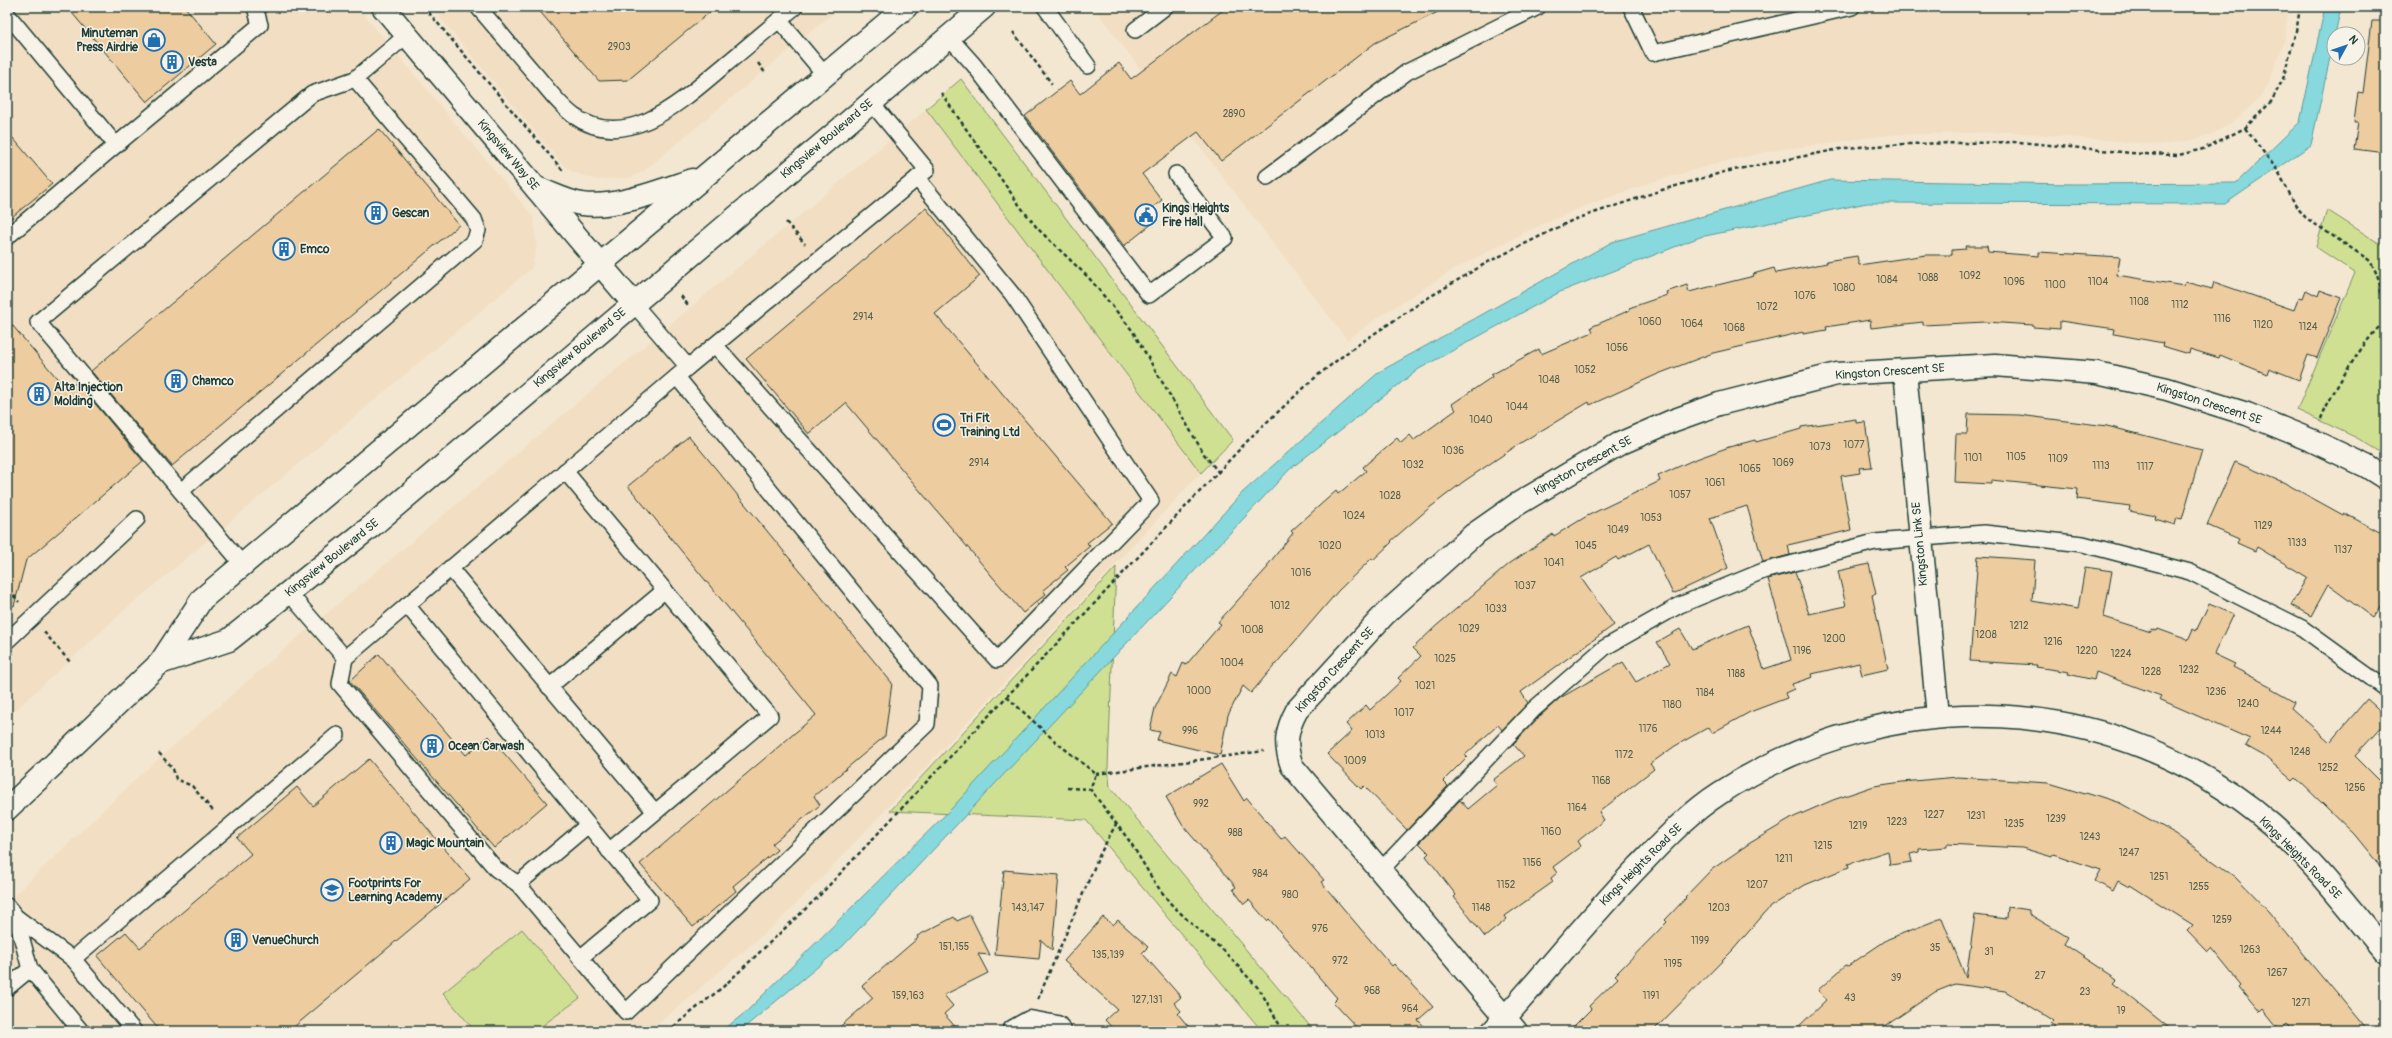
<svg xmlns="http://www.w3.org/2000/svg" width="2392" height="1038" font-family="Pangolin,sans-serif">
  <style>
    .built { fill: #f2dfc3 }
    .green { fill: #d0e093; stroke: #788e64 }
    .water { fill: #87d9de; stroke: #5d9b9a }
    .building { fill: #edcc9f; stroke: #1f3d34 }
    .lines { fill: none; stroke-linecap: round; stroke-linejoin: round }
    .service-casing { stroke: #1f3d34; stroke-width: 18 }
    .minor-casing { stroke: #1f3d34; stroke-width: 25 }
    .secondary-casing { stroke: #1f3d34; stroke-width: 25 }
    .path { stroke: #1f3d34; stroke-width: 2.5; stroke-dasharray: 4 3; stroke-linecap: butt }
    .service { stroke: #f7f3e8; stroke-width: 15 }
    .minor { stroke: #f7f3e8; stroke-width: 22 }
    .secondary { stroke: #f7f3e8; stroke-width: 22 }
    .labels { text-anchor: middle; dominant-baseline: central; stroke-width: 3; stroke-linejoin: round; paint-order: stroke }
    .number-label { font-size: 10px; fill: #52614f }
    .poi-label { font-size: 12px; font-weight: bold; fill: #1f3d34; stroke: #f7f3e8; text-anchor: start }
    .street-label { font-size: 12px; fill: #1f3d34; stroke: #f7f3e8 }
  </style>
  <rect width="100%" height="100%" fill="#f4e7d2"/>
  <filter id="ink" filterUnits="userSpaceOnUse"><feTurbulence type="fractalNoise" baseFrequency=".025" numOctaves="2"/><feDisplacementMap in="SourceGraphic" scale="8" xChannelSelector="R" yChannelSelector="G"/><feConvolveMatrix kernelMatrix="1 2 1 2 8 2 1 2 1" color-interpolation-filters="sRGB"/></filter>
  <g filter="url(#ink)">
    <g class="built">
      <polygon points="7,7 358,7 533,216 537,244 532,268 125,610 7,718"/>
      <polygon points="431,7 841,7 644,171 631,178 596,180 572,172 560,162"/>
      <polygon points="1093,7 2289,7 2284,44 2268,85 2256,102 2235,120 2217,132 2194,140 2162,145 2011,132 1890,135 1771,151 1715,164 1656,181 1585,206 1530,230 1453,270 1379,317 1347,340"/>
      <polygon points="926,109 1201,473 818,882 778,922 650,1031 7,1031 7,902 142,773 283,650"/>
    </g>
    <g class="green">
      <polygon points="961,79 1233,440 1201,473 926,109"/>
      <polygon points="2327,210 2385,247 2385,455 2357,438 2297,410 2355,273 2316,247"/>
      <polygon points="1116,567 1108,767 1110,787 1314,1031 1262,1031 1086,820 890,811"/>
      <polygon points="522,929 580,998 535,1031 475,1031 443,993"/>
    </g>
    <polygon class="water" points="2325,7 2341,7 2311,145 2225,204 1867,203 1700,237 1560,292 1419,369 1290,469 843,946 740,1031 722,1031 747,1011 952,808 1243,492 1379,372 1612,242 1830,180 2075,184 2236,183 2300,122"/>
    <g class="building">
      <polygon points="67,7 185,7 216,44 147,102"/>
      <polygon points="536,7 605,7 609,11 625,13 632,7 716,7 628,80 599,81"/>
      <polygon points="1227,7 1448,7 1375,43 1221,161 1198,132 1142,174 1162,200 1146,213 1153,223 1124,246 1025,116 1070,81 1080,94 1119,63 1131,79"/>
      <polygon points="2372,21 2385,21 2385,153 2354,149 2358,122 2354,122 2358,92 2363,93"/>
      <polygon points="379,129 459,225 172,466 91,371"/>
      <polygon points="7,131 52,184 7,221"/>
      <polygon points="926,208 980,276 935,314 1112,523 1087,543 1090,546 1065,567 1068,570 1043,590 1046,594 1023,613 846,403 809,434 746,359"/>
      <polygon points="1965,246 1987,246 1988,252 2039,256 2039,252 2120,257 2117,275 2184,286 2185,282 2212,289 2214,282 2294,310 2299,297 2303,298 2306,290 2318,296 2320,290 2341,298 2317,358 2308,355 2299,380 2269,368 2267,374 2220,355 2219,358 2190,349 2189,354 2162,346 2163,343 2114,334 2115,329 2060,321 2060,329 2033,327 2033,325 1986,322 1923,325 1923,322 1871,328 1870,320 1826,327 1827,330 1803,334 1803,332 1713,353 1658,374 1590,405 1589,402 1522,442 1463,482 1428,509 1391,541 1392,542 1373,560 1372,558 1338,591 1251,693 1243,686 1228,715 1220,755 1157,740 1160,732 1150,730 1155,708 1172,674 1177,677 1183,663 1186,665 1221,624 1218,622 1268,567 1267,566 1293,533 1291,531 1336,491 1338,494 1366,471 1363,467 1397,438 1401,443 1410,435 1414,440 1456,410 1452,404 1492,377 1491,375 1539,349 1541,354 1593,332 1591,327 1630,310 1629,308 1667,295 1666,292 1687,285 1689,292 1754,276 1753,274 1774,268 1776,273 1827,263 1826,261 1857,256 1859,265 1926,255 1952,255 1952,250 1966,249"/>
      <polygon points="7,319 67,390 77,382 143,461 26,560 14,606 7,605"/>
      <polygon points="1968,414 2019,415 2107,426 2202,450 2182,519 2177,518 2175,525 2155,519 2156,516 2129,511 2130,506 2077,499 2078,489 1991,480 1991,484 1954,482 1956,434 1967,434"/>
      <polygon points="1856,419 1856,423 1865,422 1872,467 1859,468 1860,473 1841,476 1851,530 1788,545 1790,555 1763,562 1747,506 1710,518 1728,568 1673,594 1649,544 1618,560 1616,557 1581,578 1614,625 1521,692 1528,703 1502,730 1498,725 1465,755 1467,757 1443,781 1448,786 1407,830 1364,786 1361,789 1327,754 1352,731 1346,724 1366,705 1370,710 1401,681 1398,678 1421,656 1413,648 1436,626 1509,564 1553,534 1554,536 1587,516 1660,481 1658,476 1691,461 1729,447 1755,440 1756,442 1801,429 1801,427"/>
      <polygon points="689,436 892,683 885,736 814,796 820,805 772,844 777,850 733,886 736,891 693,927 640,864 816,715 628,486"/>
      <polygon points="2235,462 2283,482 2343,515 2344,513 2385,535 2385,601 2373,618 2328,585 2311,616 2291,605 2307,577 2257,547 2255,551 2237,543 2239,539 2207,525"/>
      <polygon points="1978,556 2035,560 2032,601 2078,609 2085,567 2112,571 2104,617 2151,632 2152,629 2157,631 2158,629 2188,640 2193,629 2196,631 2209,604 2233,614 2214,654 2235,664 2233,667 2272,687 2271,689 2294,702 2291,708 2330,742 2367,699 2385,715 2385,723 2355,756 2385,786 2385,872 2354,834 2296,778 2293,781 2264,756 2246,746 2250,739 2159,699 2161,696 2096,672 2094,680 2068,674 2069,672 2036,667 2037,665 1970,661"/>
      <polygon points="1869,564 1876,594 1872,595 1888,669 1862,675 1859,663 1812,674 1813,677 1792,684 1794,689 1785,693 1787,698 1750,712 1712,733 1709,727 1675,746 1650,764 1654,769 1599,812 1604,820 1578,841 1581,846 1553,867 1557,873 1551,878 1553,882 1505,916 1507,919 1485,937 1454,897 1456,895 1426,856 1429,853 1419,843 1460,800 1468,809 1497,785 1493,780 1524,756 1513,744 1540,716 1560,698 1623,662 1636,682 1670,663 1657,642 1680,629 1692,649 1748,625 1764,669 1791,660 1768,579 1795,572 1809,614 1846,606 1838,571"/>
      <polygon points="379,654 466,755 489,736 547,803 494,848 350,681"/>
      <polygon points="369,759 470,879 289,1031 160,1031 97,956 126,932 140,948 251,854 237,838 297,787 313,806"/>
      <polygon points="1221,764 1244,801 1247,798 1281,839 1285,836 1324,880 1321,882 1392,966 1394,964 1433,1007 1418,1020 1429,1031 1360,1031 1333,1002 1337,998 1269,919 1267,921 1249,900 1244,904 1233,889 1236,887 1183,826 1166,797"/>
      <polygon points="1958,777 2048,783 2085,794 2086,792 2120,803 2176,834 2235,877 2268,911 2368,1031 2294,1031 2287,1024 2280,1030 2263,1009 2260,1012 2239,987 2241,985 2211,948 2207,952 2187,931 2193,925 2130,885 2129,887 2118,881 2113,891 2095,881 2101,870 2053,854 2052,857 2022,848 1947,844 1947,847 1919,849 1919,852 1910,854 1912,862 1890,865 1888,851 1848,864 1849,867 1805,885 1770,907 1732,951 1653,1031 1569,1031 1591,1009 1589,1006 1618,978 1615,975 1667,922 1665,920 1686,898 1685,897 1711,870 1750,843 1794,817 1833,800 1874,786 1902,782"/>
      <polygon points="1004,870 1059,875 1052,950 1041,940 1039,959 995,955"/>
      <polygon points="2008,907 2029,910 2029,914 2068,937 2064,944 2117,979 2113,983 2173,1031 2061,1031 2050,1023 2053,1020 2005,991 1955,984 1935,992 1878,1031 1794,1031 1826,1000 1818,990 1846,965 1848,966 1888,939 1942,918 1966,978 1975,915 2007,919"/>
      <polygon points="970,915 990,955 978,954 988,973 944,995 953,1006 944,1014 959,1031 835,1031 873,998 862,986 918,938 917,936 954,917 957,921"/>
      <polygon points="1103,917 1113,925 1118,920 1148,947 1142,953 1181,997 1174,1003 1181,1011 1178,1014 1192,1031 1115,1031 1105,1020 1117,1009 1064,961"/>
    </g>
    <g class="lines">
      <g class="service-casing">
        <g id="service">
          <path d="M478 7C497 29 516 52 535 74 547 88 559 105 574 116 628 154 685 98 725 65 748 46 771 26 795 7"/>
          <polyline points="1045,7 1088,66"/>
          <polyline points="1631,7 1653,53 1852,7"/>
          <polyline points="7,14 116,145 260,25 255,7"/>
          <polyline points="779,20 825,75"/>
          <polyline points="1135,30 1165,7"/>
          <polyline points="949,37 974,65 1149,295 1225,238 1176,174"/>
          <polyline points="1267,177 1407,72 1538,7"/>
          <polyline points="7,237 116,145"/>
          <polyline points="633,303 688,367 927,170 871,102"/>
          <polyline points="715,345 997,660 1151,501 1012,294 917,178"/>
          <polyline points="565,471 770,716 609,851"/>
          <polyline points="181,491 475,240 478,230 474,219 355,79"/>
          <polyline points="243,565 38,322 312,94 355,79 407,35"/>
          <polyline points="450,568 655,812"/>
          <polyline points="289,593 345,658 688,367"/>
          <polyline points="407,605 650,900 580,958"/>
          <polyline points="7,641 137,519"/>
          <polyline points="345,658 340,684 496,869 518,884"/>
          <polyline points="549,687 665,590"/>
          <polyline points="588,825 518,884 626,1012 927,724 930,686 677,377"/>
          <polyline points="1380,871 1534,709 1604,648 1680,605 1763,571 1875,542 1984,533 2083,544 2190,572 2302,628 2385,688"/>
          <polyline points="7,906 16,917 73,959 337,735"/>
          <polyline points="73,959 134,1031"/>
          <polyline points="30,969 81,1031"/>
          <polyline points="7,988 30,969 16,917"/>
        </g>
      </g>
      <g class="minor-casing">
        <g id="minor">
          <polyline points="383,7 633,303"/>
          <polyline points="1905,371 1938,716"/>
          <polyline points="1014,1031 1030,1022 1057,1027 1060,1031"/>
          <path d="M1493 1031C1542 977 1588 919 1639 866 1664 840 1689 813 1720 793 1892 682 2115 689 2272 825 2314 862 2349 909 2385 952"/>
          <path d="M1516 1031 1292 766C1284 744 1286 730 1297 710L1384 615 1473 535 1516 505 1619 444 1672 421 1719 404 1837 374 1995 365 2097 373 2167 389 2247 414 2313 441 2366 466 2385 478"/>
        </g>
      </g>
      <g class="secondary-casing">
        <g id="secondary">
          <path d="M536 188C551 193 567 202 582 204 614 209 662 190 692 180"/>
          <polyline points="160,663 229,640 373,525 984,7"/>
          <polyline points="7,809 160,663 202,599 906,7"/>
        </g>
      </g>
      <g class="path">
        <polyline points="424,7 564,172"/>
        <polyline points="1013,32 1052,84"/>
        <polyline points="758,63 766,74"/>
        <polyline points="941,93 1020,206 1038,229 1089,278 1132,330 1204,454 1219,473"/>
        <path d="M2245 128 2278 171 2296 206 2306 218 2369 260C2382 278 2382 300 2384 322"/>
        <polyline points="786,222 805,244"/>
        <polyline points="681,296 688,305"/>
        <path d="M2321 419C2328 398 2368 333 2385 322"/>
        <polyline points="9,590 19,602"/>
        <polyline points="44,632 70,662"/>
        <polyline points="1007,697 1056,742 1096,774 1090,789 1131,843 1155,883 1171,904 1194,926 1223,950 1260,990 1283,1031"/>
        <polyline points="159,753 173,769 176,779 192,786 214,812"/>
        <polyline points="1096,774 1264,751"/>
        <polyline points="1067,788 1090,789"/>
        <polyline points="1038,999 1100,854 1116,824"/>
        <polyline points="668,1031 724,986 819,896 1254,434 1318,375 1353,348 1426,299 1488,262 1573,220 1662,190 1724,172 1845,148 1905,144 2019,142 2142,154 2179,155 2203,149 2245,128 2271,102 2283,79 2297,27 2300,7"/>
      </g>
      <use href="#service" class="service"/>
      <use href="#minor" class="minor"/>
      <use href="#secondary" class="secondary"/>
    </g>
  </g>
  <defs>
    <g id="shop-ring" transform="scale(1.15)"><circle r="9.5" fill="#f7f3e8" stroke="#1f6fb2" stroke-width="1.5"/><path d="M-5-2.5h2.3a2.7 3.5 0 0 1 5.4 0H5L5.5 6h-11ZM-1.5-2.5h3a1.5 2.3 0 0 0-3 0Z" fill="#1f6fb2"/></g>
    <g id="building-ring" transform="scale(1.15)"><circle r="9.5" fill="#f7f3e8" stroke="#1f6fb2" stroke-width="1.5"/><path d="M-4-6H4V6H1V3H-1V6H-4ZM-2.5-4.3h1.7v1.8h-1.7ZM.8-4.3h1.7v1.8H.8ZM-2.5-1h1.7V.8h-1.7ZM.8-1h1.7V.8H.8Z" fill="#1f6fb2"/></g>
    <g id="civic-ring" transform="scale(1.15)"><circle r="9.5" fill="#f7f3e8" stroke="#1f6fb2" stroke-width="1.5"/><path d="M-.6-6.5H3V-4.5H.6V-3L4-1V1h2V6H-6V1h2V-1L-.6-3ZM-1.2 2.5V6h2.4V2.5Z" fill="#1f6fb2"/></g>
    <g id="stadium-ring" transform="scale(1.15)"><circle r="9.5" fill="#f7f3e8" stroke="#1f6fb2" stroke-width="1.5"/><path d="M0-5a6.5 5 0 1 0 0 10a6.5 5 0 1 0 0-10ZM-3.5-1.8h7v3.6h-7Z" fill="#1f6fb2"/></g>
    <g id="school-ring" transform="scale(1.15)"><circle r="9.5" fill="#f7f3e8" stroke="#1f6fb2" stroke-width="1.5"/><path d="M0-5L7-2L0 1L-7-2ZM-4 1L0 2.5L4 1V4Q0 6-4 4Z" fill="#1f6fb2"/></g>
  </defs>
  <g fill-rule="evenodd">
    <use href="#shop-ring" x="154" y="40"/>
    <use href="#building-ring" x="172" y="62"/>
    <use href="#building-ring" x="376" y="213"/>
    <use href="#civic-ring" x="1146" y="215"/>
    <use href="#building-ring" x="284" y="249"/>
    <use href="#building-ring" x="176" y="381"/>
    <use href="#building-ring" x="39" y="394"/>
    <use href="#stadium-ring" x="944" y="425"/>
    <use href="#building-ring" x="432" y="746"/>
    <use href="#building-ring" x="391" y="843"/>
    <use href="#school-ring" x="332" y="890"/>
    <use href="#building-ring" x="236" y="940"/>
  </g>
  <g class="labels">
    <g class="number-label">
      <text x="619" y="47">2903</text>
      <text x="1234" y="114">2890</text>
      <text x="1970" y="276">1092</text>
      <text x="1928" y="278">1088</text>
      <text x="1887" y="280">1084</text>
      <text x="2014" y="282">1096</text>
      <text x="2098" y="282">1104</text>
      <text x="2055" y="285">1100</text>
      <text x="1844" y="288">1080</text>
      <text x="1805" y="296">1076</text>
      <text x="2139" y="302">1108</text>
      <text x="2180" y="305">1112</text>
      <text x="1767" y="307">1072</text>
      <text x="863" y="317">2914</text>
      <text x="2222" y="319">1116</text>
      <text x="1650" y="322">1060</text>
      <text x="1692" y="324">1064</text>
      <text x="2263" y="325">1120</text>
      <text x="2308" y="327">1124</text>
      <text x="1734" y="328">1068</text>
      <text x="1617" y="348">1056</text>
      <text x="1585" y="370">1052</text>
      <text x="1549" y="380">1048</text>
      <text x="1517" y="407">1044</text>
      <text x="1481" y="420">1040</text>
      <text x="1854" y="445">1077</text>
      <text x="1820" y="447">1073</text>
      <text x="1453" y="451">1036</text>
      <text x="2016" y="457">1105</text>
      <text x="1973" y="458">1101</text>
      <text x="2058" y="459">1109</text>
      <text x="979" y="463">2914</text>
      <text x="1783" y="463">1069</text>
      <text x="1413" y="465">1032</text>
      <text x="2101" y="466">1113</text>
      <text x="2145" y="467">1117</text>
      <text x="1750" y="469">1065</text>
      <text x="1715" y="483">1061</text>
      <text x="1680" y="495">1057</text>
      <text x="1390" y="496">1028</text>
      <text x="1354" y="516">1024</text>
      <text x="1651" y="518">1053</text>
      <text x="2263" y="526">1129</text>
      <text x="1618" y="530">1049</text>
      <text x="2297" y="543">1133</text>
      <text x="1330" y="546">1020</text>
      <text x="1586" y="546">1045</text>
      <text x="2343" y="550">1137</text>
      <text x="1554" y="563">1041</text>
      <text x="1301" y="573">1016</text>
      <text x="1525" y="586">1037</text>
      <text x="1280" y="606">1012</text>
      <text x="1496" y="609">1033</text>
      <text x="2019" y="626">1212</text>
      <text x="1469" y="629">1029</text>
      <text x="1252" y="630">1008</text>
      <text x="1986" y="635">1208</text>
      <text x="1834" y="639">1200</text>
      <text x="2053" y="642">1216</text>
      <text x="1802" y="651">1196</text>
      <text x="2087" y="651">1220</text>
      <text x="2121" y="654">1224</text>
      <text x="1445" y="659">1025</text>
      <text x="1232" y="663">1004</text>
      <text x="2189" y="670">1232</text>
      <text x="2151" y="672">1228</text>
      <text x="1736" y="674">1188</text>
      <text x="1425" y="686">1021</text>
      <text x="1199" y="691">1000</text>
      <text x="2216" y="692">1236</text>
      <text x="1705" y="693">1184</text>
      <text x="2248" y="704">1240</text>
      <text x="1672" y="705">1180</text>
      <text x="1404" y="713">1017</text>
      <text x="1648" y="729">1176</text>
      <text x="1190" y="731">996</text>
      <text x="2271" y="731">1244</text>
      <text x="1375" y="735">1013</text>
      <text x="2300" y="752">1248</text>
      <text x="1624" y="755">1172</text>
      <text x="1355" y="761">1009</text>
      <text x="2328" y="768">1252</text>
      <text x="1601" y="781">1168</text>
      <text x="2355" y="788">1256</text>
      <text x="1201" y="804">992</text>
      <text x="1577" y="808">1164</text>
      <text x="1934" y="815">1227</text>
      <text x="1976" y="816">1231</text>
      <text x="2056" y="819">1239</text>
      <text x="1897" y="822">1223</text>
      <text x="2014" y="824">1235</text>
      <text x="1858" y="826">1219</text>
      <text x="1551" y="832">1160</text>
      <text x="1235" y="833">988</text>
      <text x="2090" y="837">1243</text>
      <text x="1823" y="846">1215</text>
      <text x="2129" y="853">1247</text>
      <text x="1784" y="859">1211</text>
      <text x="1532" y="863">1156</text>
      <text x="1260" y="874">984</text>
      <text x="2159" y="877">1251</text>
      <text x="1506" y="885">1152</text>
      <text x="1757" y="885">1207</text>
      <text x="2199" y="887">1255</text>
      <text x="1290" y="895">980</text>
      <text x="1028" y="908">143,147</text>
      <text x="1481" y="908">1148</text>
      <text x="1719" y="908">1203</text>
      <text x="2222" y="920">1259</text>
      <text x="1320" y="929">976</text>
      <text x="1700" y="941">1199</text>
      <text x="954" y="947">151,155</text>
      <text x="1935" y="948">35</text>
      <text x="2250" y="950">1263</text>
      <text x="1989" y="952">31</text>
      <text x="1108" y="955">135,139</text>
      <text x="1340" y="961">972</text>
      <text x="1673" y="964">1195</text>
      <text x="2277" y="973">1267</text>
      <text x="2040" y="976">27</text>
      <text x="1896" y="978">39</text>
      <text x="1372" y="991">968</text>
      <text x="2085" y="992">23</text>
      <text x="908" y="996">159,163</text>
      <text x="1651" y="996">1191</text>
      <text x="1850" y="998">43</text>
      <text x="1147" y="1000">127,131</text>
      <text x="2301" y="1003">1271</text>
      <text x="1410" y="1009">964</text>
      <text x="2121" y="1011">19</text>
    </g>
    <g class="poi-label">
      <text x="138" y="33" text-anchor="end">Minuteman<tspan x="138" dy="14">Press Airdrie</tspan></text>
      <text x="188" y="62">Vesta</text>
      <text x="1162" y="208">Kings Heights<tspan x="1162" dy="14">Fire Hall</tspan></text>
      <text x="392" y="213">Gescan</text>
      <text x="300" y="249">Emco</text>
      <text x="192" y="381">Chamco</text>
      <text x="54" y="387">Alta Injection<tspan x="54" dy="14">Molding</tspan></text>
      <text x="960" y="418">Tri Fit<tspan x="960" dy="14">Training Ltd</tspan></text>
      <text x="448" y="746">Ocean Carwash</text>
      <text x="406" y="843">Magic Mountain</text>
      <text x="348" y="883">Footprints For<tspan x="348" dy="14">Learning Academy</tspan></text>
      <text x="252" y="940">VenueChurch</text>
    </g>
    <g class="street-label">
      <text transform="translate(827 139) rotate(-40)">Kingsview Boulevard SE</text>
      <text transform="translate(508 155) rotate(50)">Kingsview Way SE</text>
      <text transform="translate(580 348) rotate(-40)">Kingsview Boulevard SE</text>
      <text transform="translate(1890 372) rotate(-4)">Kingston Crescent SE</text>
      <text transform="translate(2209 404) rotate(18)">Kingston Crescent SE</text>
      <text transform="translate(1583 466) rotate(-29)">Kingston Crescent SE</text>
      <text transform="translate(1920 544) rotate(-95)">Kingston Link SE</text>
      <text transform="translate(332 558) rotate(-39)">Kingsview Boulevard SE</text>
      <text transform="translate(1335 670) rotate(-48)">Kingston Crescent SE</text>
      <text transform="translate(2300 858) rotate(45)">Kings Heights Road SE</text>
      <text transform="translate(1641 865) rotate(-45)">Kings Heights Road SE</text>
    </g>
  </g>
  <rect width="2392" height="1038" fill="none" stroke="#f7f3e8" stroke-width="24"/>
  <rect x="12" y="12" width="2368" height="1014" fill="none" stroke="#1f3d34" stroke-width="1.5" filter="url(#ink)"/>
  <g transform="translate(2346 46) rotate(50)"><circle r="19" fill="#f7f3e8" stroke="#a1aaa0"/>
  <path d="M0-3L7 15L0 10L-7 15Z" fill="#1f6fb2"/>
  <text y="-6" font-size="11" font-weight="bold" text-anchor="middle" fill="#1f3d34">N</text>
  </g>
</svg>
